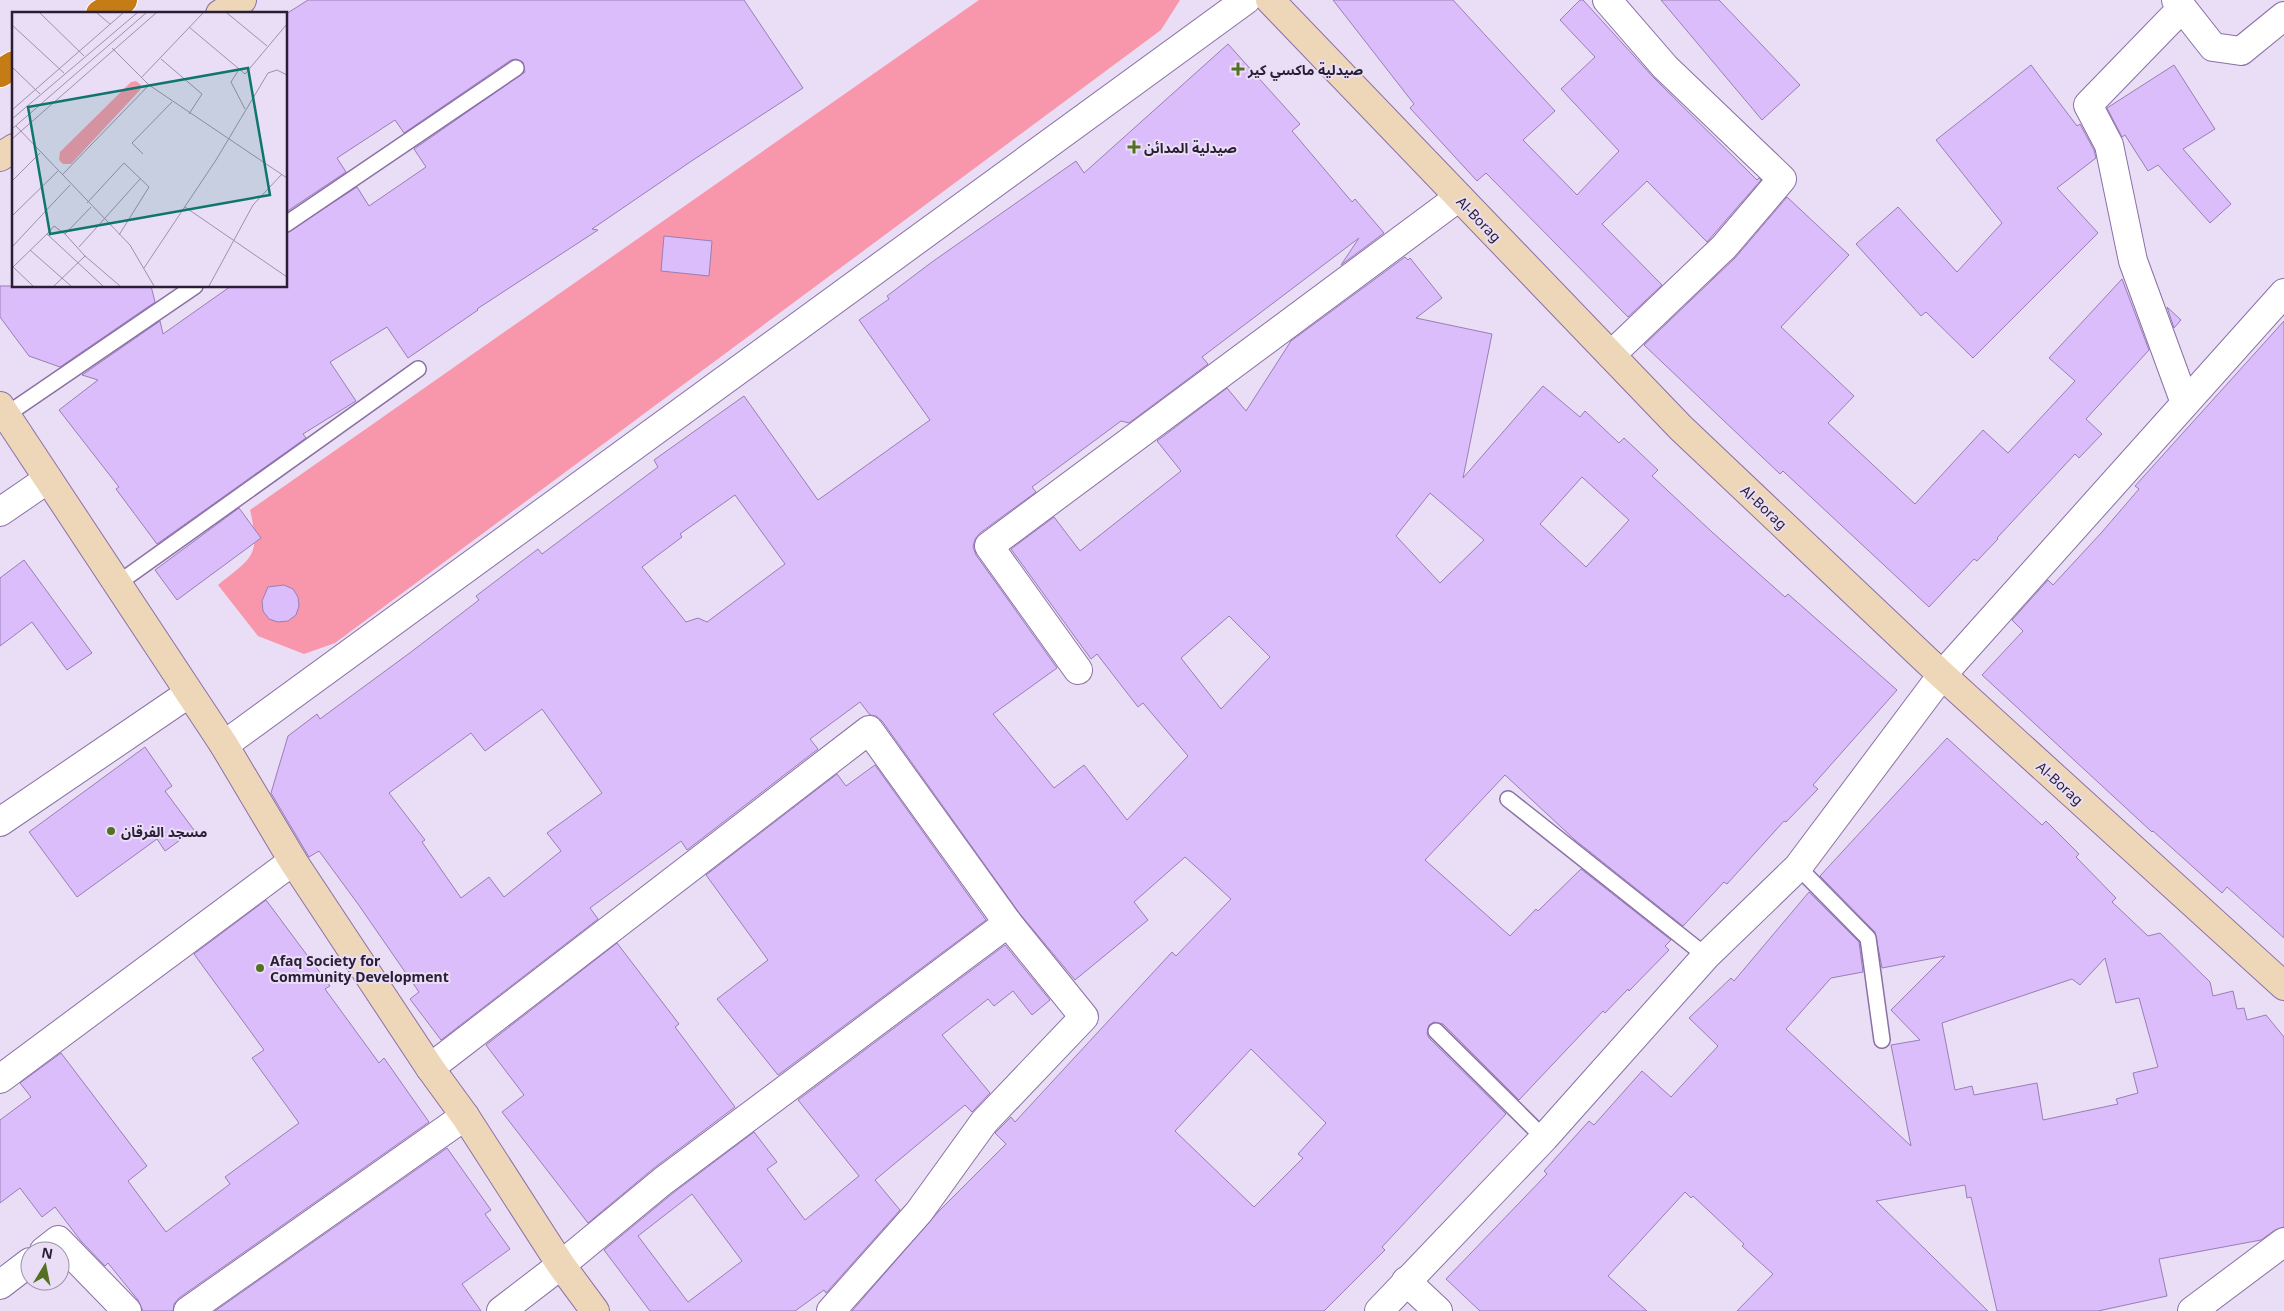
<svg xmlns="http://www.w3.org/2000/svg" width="2284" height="1311" font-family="'Noto Sans','Noto Sans Arabic',sans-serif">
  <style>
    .green { fill: #f897ab }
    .building { fill: #dcbdfc; stroke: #997eb5; fill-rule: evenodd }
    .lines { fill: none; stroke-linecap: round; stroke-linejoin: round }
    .lane-casing { stroke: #8b70a6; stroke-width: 18 }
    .street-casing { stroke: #8b70a6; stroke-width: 30 }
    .secondary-casing { stroke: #8b70a6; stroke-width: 30 }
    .highway-casing { stroke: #fff; stroke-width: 30 }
    .lane { stroke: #fff; stroke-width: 15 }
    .street { stroke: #fff; stroke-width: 28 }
    .secondary { stroke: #eed7b9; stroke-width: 28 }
    .highway { stroke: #c57b16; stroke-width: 28 }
    .poi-dot { fill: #547023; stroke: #e9def6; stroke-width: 2 }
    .labels { text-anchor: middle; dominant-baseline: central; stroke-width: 4; stroke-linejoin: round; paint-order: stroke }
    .poi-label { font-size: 14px; font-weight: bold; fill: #291e34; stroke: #e9def6; text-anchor: start }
    .street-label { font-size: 14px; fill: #291e34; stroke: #e9def6 }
    .inset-road { fill: none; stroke: #9c91a8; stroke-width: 1 }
    .view { fill: #0f766e; fill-opacity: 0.15; stroke: #0f766e; stroke-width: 2.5 }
    .inset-edge { fill: none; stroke: #291e34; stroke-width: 2.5 }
  </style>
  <rect width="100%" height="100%" fill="#e9def6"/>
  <path class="green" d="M979 0H1180L1161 30 335 643 304 654 258 636 218 585C252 557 261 557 250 510Z"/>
  <g class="building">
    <polygon points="308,0 744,0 803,88 693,160 592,229 598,230 477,309 478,310 408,358 387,327 330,362 356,401 303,434 306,438 157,544 116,489 119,487 59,410 98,380 82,375 160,321 163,334 231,286 286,286 286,233 357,187 369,206 426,167 414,149 525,72 523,62 516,59 511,60 404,133 395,120 337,158 346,172 286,212 286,14"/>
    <polygon points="1333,0 1453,0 1555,111 1523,140 1577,195 1619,151 1561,89 1595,57 1560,20 1580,0 1583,0 1654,78 1757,180 1759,178 1761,180 1707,242 1647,181 1602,224 1662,285 1628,317 1486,173 1477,181 1410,108 1414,104"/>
    <polygon points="1661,0 1719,0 1800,85 1762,120"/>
    <path d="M1228 44 1300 124 1292 131 1352 202 1355 199 1384 233 1341 265 1359 238 1202 357 1208 364 1129 423 1121 421 1032 487 1036 492 980 533 975 539 973 547 976 555 1057 668 993 714 1054 788 1084 765 1127 820 1188 756 1143 703 1138 707 1097 654 1091 659 1011 549 1054 517 1080 551 1181 471 1157 441 1227 388 1246 411 1291 341 1405 257 1408 260 1410 258 1442 298 1416 318 1492 334 1463 478 1543 386 1580 417 1585 411 1619 443 1624 438 1658 470 1652 476 1712 532 1785 597 1788 594 1897 690 1813 785 1818 789 1786 822 1784 821 1727 884 1724 882 1683 926 1575 840 1505 775 1425 860 1510 936 1536 909 1538 911 1581 869 1671 940 1665 946 1669 950 1629 991 1628 989 1605 1013 1603 1011 1519 1100 1443 1024 1434 1022 1429 1025 1427 1033 1429 1038 1506 1114 1382 1247 1385 1250 1324 1311H852L939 1211 1006 1144 995 1133 1011 1117 1015 1122 1172 952 1176 956 1231 899 1204 874 1185 857 1134 902 1148 920 1075 980 1020 914 882 721 876 716 870 715 860 702 810 739 818 749 687 850 681 841 590 908 598 919 441 1040 410 999 419 992 358 904 319 851 309 857 271 793 288 736 317 714 320 719 411 652 479 600 476 596 538 549 542 554 658 467 654 460 744 396 818 500 930 420 859 320 889 299 887 296 932 262 1076 161 1084 173ZM1582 477 1629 520 1586 567 1540 524ZM1430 493 1484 540 1440 583 1396 536ZM735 495 785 564 707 622 698 618 686 622 642 567 682 537 680 534ZM1229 616 1270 657 1221 709 1181 658ZM542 709 602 793 547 833 561 851 504 897 489 877 461 898 422 842 425 840 389 793 471 733 485 751ZM1251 1049 1326 1123 1298 1154 1303 1158 1254 1207 1175 1131Z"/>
    <polygon points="2031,65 2077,126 2080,124 2094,150 2096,158 2057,188 2098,233 1973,358 1926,312 1921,316 1856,244 1898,207 1957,272 2002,223 1936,140"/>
    <polygon points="2174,65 2215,129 2183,149 2231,204 2210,223 2158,165 2148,171 2125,135 2122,137 2107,108"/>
    <polygon points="1787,197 1849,255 1781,327 1854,396 1828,423 1915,504 1983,430 2008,453 2075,381 2049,358 2122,279 2149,350 2086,419 2102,434 2079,458 2075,454 1997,538 1998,539 1977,561 1974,559 1929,607 1783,471 1780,474 1644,345 1735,258"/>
    <polygon points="664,236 712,241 709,276 661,271"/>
    <polygon points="0,286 151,286 155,302 60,367 29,356 0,317"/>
    <polygon points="2167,307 2181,320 2174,328"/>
    <polygon points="2284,321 2284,938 2227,887 2222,893 2153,831 2152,832 1982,675 2023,631 2012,620 2048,580 2053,585 2102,532 2139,489 2135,486"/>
    <polygon points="239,508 261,538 177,600 155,570"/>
    <polygon points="24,560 92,653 67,670 32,622 0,646 0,578"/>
    <polygon points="284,585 293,589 298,597 299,606 296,615 288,621 278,622 269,619 263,611 262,601 268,587"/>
    <path d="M1947 738 2042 825 2046 821 2079 854 2076 857 2116 898 2112 902 2148 936 2160 933 2210 982 2213 996 2233 991 2237 1009 2244 1008 2247 1020 2266 1015 2284 1037V1227L2275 1230 2261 1240 2159 1259 2167 1296 2098 1311H1997L1971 1197 1967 1198 1965 1185 1876 1201 1988 1311H1737L1773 1274 1742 1246 1744 1244 1693 1196 1691 1198 1685 1192 1608 1276 1647 1311H1480L1446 1279 1547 1174 1544 1171 1589 1121 1594 1125 1642 1071 1671 1097 1718 1046 1689 1018 1731 978 1734 981 1809 892 1859 942 1863 972 1831 978 1786 1029 1911 1146 1891 1045 1920 1040 1891 1010 1945 956 1882 968 1875 932 1820 876ZM2105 958 2116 1003 2139 998 2158 1067 2133 1073 2138 1093 2116 1099 2118 1104 2043 1120 2037 1083 1974 1095 1972 1086 1955 1090 1942 1023 2072 979 2080 985Z"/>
    <polygon points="145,747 172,786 165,791 194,830 165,851 157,839 77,897 29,832"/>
    <polygon points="875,765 986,920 778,1075 717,999 768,960 706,875 837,774 846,786"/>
    <polygon points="266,900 330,986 325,989 379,1063 384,1058 429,1122 179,1298 174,1304 173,1311 143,1311 138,1300 108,1263 105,1266 81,1241 55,1207 42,1217 20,1188 0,1203 0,1120 31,1097 20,1083 61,1053 147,1166 128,1181 166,1232 230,1184 225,1177 299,1123 252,1058 264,1050 194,954"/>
    <polygon points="617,943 679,1024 675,1027 735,1107 654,1168 588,1223 502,1112 524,1095 486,1045"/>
    <path d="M1005 945 1050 1000 1032 1015 1013 991 994 1006 988 999 942 1035 990 1093 972 1112 965 1105 875 1180 900 1210 826 1293 824 1290 795 1311H650L604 1250 673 1193 754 1132 777 1162 767 1169 805 1220 859 1176 798 1100ZM692 1194 742 1261 688 1302 638 1236Z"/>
    <polygon points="447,1148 491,1210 485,1214 510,1249 462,1284 481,1311 215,1311"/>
  </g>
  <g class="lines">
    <g class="lane-casing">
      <g id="lane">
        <polyline points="286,224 516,68"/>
        <polyline points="6,415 195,286"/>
        <polyline points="117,584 418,369"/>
        <polyline points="1508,799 1706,956"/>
        <polyline points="1798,867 1868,938 1882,1040"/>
        <polyline points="1436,1031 1544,1138"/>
      </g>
    </g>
    <g class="street-casing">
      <g id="street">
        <polyline points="1607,0 1665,67 1782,179 1724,247 1611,355"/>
        <polyline points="2176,0 2213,47 2241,51 2284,16"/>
        <polyline points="2182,8 2088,105 2109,145 2133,261 2185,403"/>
        <polyline points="0,512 48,479"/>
        <polyline points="1078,670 989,546 1459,197"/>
        <polyline points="224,745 1246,0"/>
        <polyline points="0,822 188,694"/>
        <polyline points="430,1068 869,730 1008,923 1084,1017 984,1122 919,1212 831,1311"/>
        <polyline points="0,1079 293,861"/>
        <polyline points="44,1251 58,1240 127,1311"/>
        <polyline points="1406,1281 1438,1311"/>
        <polyline points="0,1285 30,1262"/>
        <polyline points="188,1311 465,1116"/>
        <polyline points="501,1311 561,1265 663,1181 1008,923"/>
        <polyline points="1379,1311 1544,1138 1706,956 1798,867 1942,675 2284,293"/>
        <polyline points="2192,1311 2284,1242"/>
      </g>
    </g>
    <g class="secondary-casing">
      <g id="secondary">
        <polyline points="1270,0 1681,428 1942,675 2284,986"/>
        <polyline points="220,14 242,0"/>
        <polyline points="0,157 14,148"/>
        <polyline points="0,406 224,745 293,861 430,1068 465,1116 561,1265 595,1311"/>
      </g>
    </g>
    <g class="highway-casing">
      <g id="highway">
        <polyline points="100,14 123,0"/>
        <polyline points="0,73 14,65"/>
      </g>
    </g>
    <use href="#lane" class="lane"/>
    <use href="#street" class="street"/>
    <use href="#secondary" class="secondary"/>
    <use href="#highway" class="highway"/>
  </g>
  <g class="poi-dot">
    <path d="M1235.5 61.5h5v5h5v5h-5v5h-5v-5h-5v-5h5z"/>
    <path d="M1131.5 139.5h5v5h5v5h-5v5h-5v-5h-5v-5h5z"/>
    <circle cx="111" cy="831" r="5"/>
    <circle cx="260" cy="968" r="5"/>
  </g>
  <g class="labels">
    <g class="poi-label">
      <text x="1248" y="69">صيدلية ماكسي كير</text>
      <text x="1144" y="147">صيدلية المدائن</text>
      <text x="121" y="831">مسجد الفرقان</text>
      <text x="270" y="960">Afaq Society for<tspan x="270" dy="16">Community Development</tspan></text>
    </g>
    <g class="street-label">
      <text transform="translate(1479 219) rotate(46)">Al-Borag</text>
      <text transform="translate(1764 507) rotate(43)">Al-Borag</text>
      <text transform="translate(2060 783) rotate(42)">Al-Borag</text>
    </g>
  </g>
  <g transform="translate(12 12)">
    <rect width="275" height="275" fill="#e9def6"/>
    <path d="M124 69 129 73 128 78 59 152H51L47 148 48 140 119 70Z" fill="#f897ab"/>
    <path class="inset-road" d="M28 1 72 44M85 1 98 12M215 1 255 34M0 13 52 61M177 15 233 62 275 12M100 36 137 73 275 166M149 47 190 82 177 102M0 55 28 82M226 59 219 70 233 97M129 66 191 1M0 98 111 1M0 107 125 1M4 114 118 233 142 274M0 117 134 1M0 127 144 1M131 142 120 131 160 90M50 163 137 73M0 169 28 141M75 191 112 151 137 175 107 223M173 195 275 265M0 204 46 159M35 222 42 214 53 222 73 244 108 274M53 222 79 195M0 235 58 173M67 235 128 167M18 238 59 274M0 254 21 274M1 255 35 222 91 274M132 256 204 148 256 61 265 58 275 63M42 274 73 244M197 274 241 193 270 162"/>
    <path class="view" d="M236 56 258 183 38 222 16 95Z"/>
    <rect width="275" height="275" class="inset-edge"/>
  </g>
  <g transform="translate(45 1266) rotate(10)"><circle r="24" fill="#e9def6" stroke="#9c91a8"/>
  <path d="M0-4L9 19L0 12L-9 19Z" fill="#547023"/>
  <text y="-8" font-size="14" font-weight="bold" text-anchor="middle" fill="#291e34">N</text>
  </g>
</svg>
